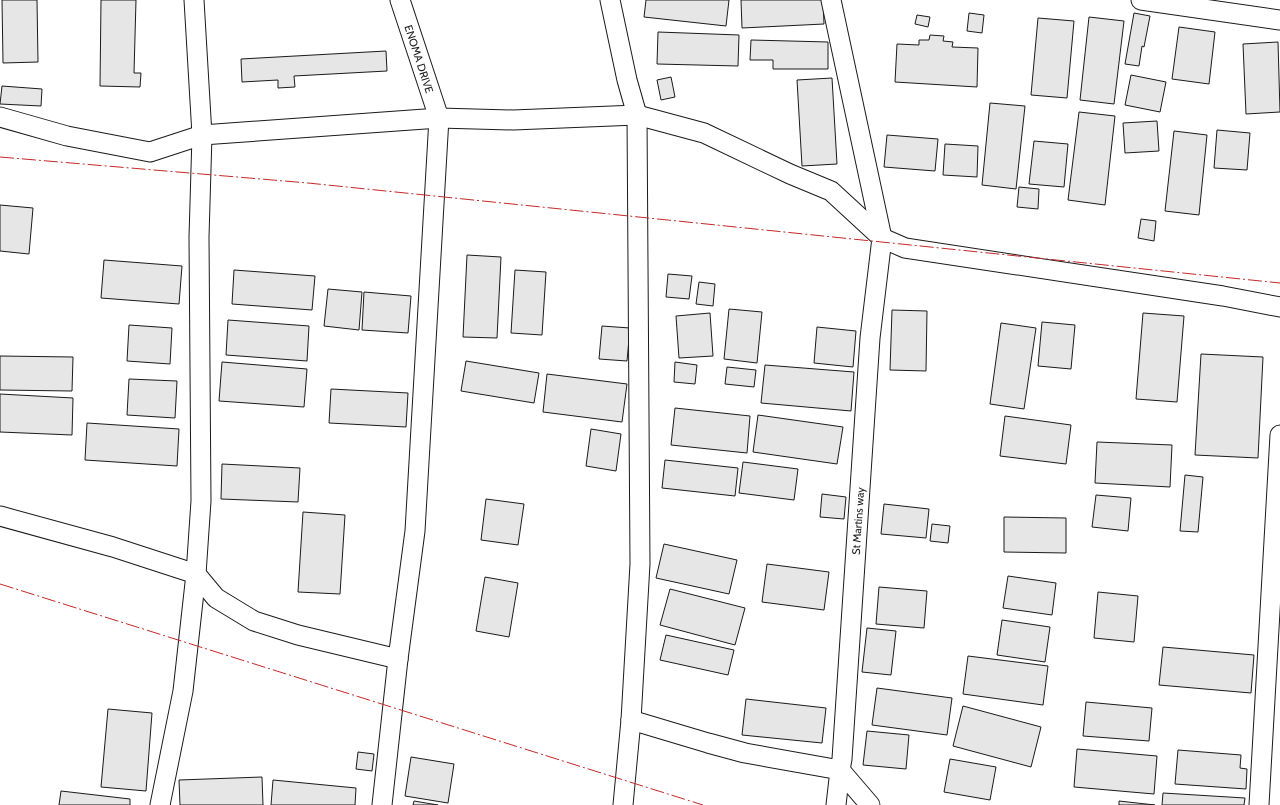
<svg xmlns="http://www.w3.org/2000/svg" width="1280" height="805" font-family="Cabin,sans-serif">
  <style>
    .building { fill: #e6e6e6; stroke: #1a1a1a }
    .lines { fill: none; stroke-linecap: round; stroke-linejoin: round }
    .minor-casing { stroke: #1a1a1a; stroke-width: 21 }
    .minor { stroke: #fff; stroke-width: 19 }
    .power { stroke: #c62828; stroke-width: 1; stroke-dasharray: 14 3 2 3; stroke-linecap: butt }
    .labels { text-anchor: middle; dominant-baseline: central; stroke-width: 3; stroke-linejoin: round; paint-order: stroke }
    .street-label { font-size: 11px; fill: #1a1a1a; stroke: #fff }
  </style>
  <rect width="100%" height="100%" fill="#fff"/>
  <g class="building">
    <polygon points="2,0 37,0 38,62 3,63"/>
    <polygon points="101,0 136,0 134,73 141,73 140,87 100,86"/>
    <polygon points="646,0 729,0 726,26 644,17"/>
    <polygon points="741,0 823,0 824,24 742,28"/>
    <polygon points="969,13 984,15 982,33 967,31"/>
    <polygon points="1134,13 1150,16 1144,47 1142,46 1139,66 1125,64"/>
    <polygon points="917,15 930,17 928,27 915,24"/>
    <polygon points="1089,17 1124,21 1114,104 1080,100"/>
    <polygon points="1038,18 1074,21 1067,98 1031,95"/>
    <polygon points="1179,27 1215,32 1209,84 1172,79"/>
    <polygon points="658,32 739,35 738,66 657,64"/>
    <polygon points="930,35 944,36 943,41 953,42 952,47 978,48 977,87 895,82 897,44 919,45 919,40 929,40"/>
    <polygon points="751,40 828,42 828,69 773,69 773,60 750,60"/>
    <polygon points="1278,42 1280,112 1246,114 1243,44"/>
    <polygon points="386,51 387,71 294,76 295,87 278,88 278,80 242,82 241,59"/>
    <polygon points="1131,75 1166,82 1160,112 1125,105"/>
    <polygon points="671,77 675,97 661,100 657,80"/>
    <polygon points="832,78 837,164 802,166 797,80"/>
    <polygon points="2,86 42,89 41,106 0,104"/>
    <polygon points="990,103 1025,106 1016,189 982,185"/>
    <polygon points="1079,112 1115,116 1105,205 1068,200"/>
    <polygon points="1157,121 1159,151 1125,153 1123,123"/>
    <polygon points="1217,130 1250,133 1247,170 1214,168"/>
    <polygon points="1174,131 1207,135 1199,215 1165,211"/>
    <polygon points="887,135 938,139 935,171 884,167"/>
    <polygon points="1034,141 1068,144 1064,187 1029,184"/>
    <polygon points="945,144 978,146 977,177 943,175"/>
    <polygon points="1019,187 1039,189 1038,209 1017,207"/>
    <polygon points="0,205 33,208 29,254 0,251"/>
    <polygon points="1141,219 1156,221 1154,241 1138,238"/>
    <polygon points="467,255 501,257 497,338 463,337"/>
    <polygon points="104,260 182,266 179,304 101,298"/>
    <polygon points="234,270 315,276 312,310 232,304"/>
    <polygon points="515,270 546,272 542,335 511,333"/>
    <polygon points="668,274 692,276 689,299 666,297"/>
    <polygon points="699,282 715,284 713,306 696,304"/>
    <polygon points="328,289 362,292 359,330 324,326"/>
    <polygon points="364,292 411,296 408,333 362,330"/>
    <polygon points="729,309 762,312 757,363 724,359"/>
    <polygon points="892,310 927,311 926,371 890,370"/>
    <polygon points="710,313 713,356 679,358 676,316"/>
    <polygon points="1143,313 1184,316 1177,402 1136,399"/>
    <polygon points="228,320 309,326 307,361 226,355"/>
    <polygon points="1042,322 1075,325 1071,369 1038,366"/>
    <polygon points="1001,323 1036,328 1024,409 990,404"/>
    <polygon points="129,325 172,328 170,364 127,361"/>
    <polygon points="602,326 630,328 627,361 599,359"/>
    <polygon points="817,327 856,331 853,367 814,363"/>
    <polygon points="1201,354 1263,357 1258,458 1195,455"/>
    <polygon points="0,356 73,357 72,391 0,390"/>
    <polygon points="466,361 539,373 534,403 461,391"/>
    <polygon points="222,362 307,369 304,407 219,401"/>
    <polygon points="675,362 697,365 695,384 674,382"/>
    <polygon points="765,365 854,372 851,411 761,403"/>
    <polygon points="727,367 756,370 754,387 725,384"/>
    <polygon points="547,374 627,384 622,422 543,412"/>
    <polygon points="129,379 177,381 175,418 127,415"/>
    <polygon points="331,389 408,393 406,427 329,423"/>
    <polygon points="0,394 73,398 72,435 0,432"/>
    <polygon points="675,408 750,416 747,453 671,445"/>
    <polygon points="758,415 843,427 837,464 753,452"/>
    <polygon points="1005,416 1071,425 1066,464 1000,456"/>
    <polygon points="87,423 179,429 177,466 85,460"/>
    <polygon points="591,429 621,434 616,471 586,466"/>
    <polygon points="1097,442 1172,445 1170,487 1095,483"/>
    <polygon points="665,460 738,468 735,496 662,488"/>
    <polygon points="743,462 798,469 794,500 739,493"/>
    <polygon points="222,464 300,468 298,502 221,499"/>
    <polygon points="1185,475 1203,477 1198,532 1180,531"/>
    <polygon points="822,494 846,497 844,519 820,517"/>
    <polygon points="1096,495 1131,498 1128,531 1092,527"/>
    <polygon points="486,499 524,504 518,545 481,540"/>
    <polygon points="884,504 929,509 926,538 881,534"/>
    <polygon points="303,512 345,515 340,594 298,592"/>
    <polygon points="1004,517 1066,518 1066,553 1004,552"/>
    <polygon points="932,524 950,526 948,543 930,541"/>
    <polygon points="664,544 737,560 729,594 656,578"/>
    <polygon points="767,564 829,572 824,610 762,602"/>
    <polygon points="1008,576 1056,583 1052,615 1003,608"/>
    <polygon points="485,577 518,583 509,637 476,631"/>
    <polygon points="879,587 927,591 924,628 876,624"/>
    <polygon points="670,589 745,608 735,645 660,625"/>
    <polygon points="1098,592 1138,596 1134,642 1094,638"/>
    <polygon points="1002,620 1050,627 1045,662 997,655"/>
    <polygon points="867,628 896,631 891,675 862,672"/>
    <polygon points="666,635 734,650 728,675 660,660"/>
    <polygon points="1163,647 1254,655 1251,693 1159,685"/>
    <polygon points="968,656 1048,666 1043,705 963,694"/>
    <polygon points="877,688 952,698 947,735 872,725"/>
    <polygon points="746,699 826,708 822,743 742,735"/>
    <polygon points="1086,702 1152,708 1149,741 1083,736"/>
    <polygon points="963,706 1041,727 1031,767 953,746"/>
    <polygon points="108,709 152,713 146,791 101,787"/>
    <polygon points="867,731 909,735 906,769 863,765"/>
    <polygon points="1077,749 1157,756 1154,794 1074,787"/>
    <polygon points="1178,750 1241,755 1240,768 1247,769 1246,789 1175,784"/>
    <polygon points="358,752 374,754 372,771 356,769"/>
    <polygon points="411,757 454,764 448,803 405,796"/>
    <polygon points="950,759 996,767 990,800 944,792"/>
    <polygon points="262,777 263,805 180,805 179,780"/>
    <polygon points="273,780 356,788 355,805 271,805"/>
    <polygon points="61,791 130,799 130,805 59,805"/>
    <polygon points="1163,793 1245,798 1244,805 1162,805"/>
    <polygon points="414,801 438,805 413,805"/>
    <polygon points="1119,801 1155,805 1119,805"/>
  </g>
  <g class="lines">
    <g class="minor-casing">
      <g id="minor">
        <polyline points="610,0 627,80 637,115 640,564 631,720 623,805"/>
        <polyline points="831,0 882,238 870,338 842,759 840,770 836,805"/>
        <polyline points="1141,0 1280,20"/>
        <polyline points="0,117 67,136 150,152 202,135 439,118 513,120 637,115 704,133 790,174 831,191 882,238 905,248 1223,296 1280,307"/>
        <polyline points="0,516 113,547 196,574 216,598 254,621 298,635 398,659"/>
        <polyline points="631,720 708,743 745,753 840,770 870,805"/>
        <polyline points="160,805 183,691 196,574 201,501 199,237 202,135 194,0"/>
        <polyline points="382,805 398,659 415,531 439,118 400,0"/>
        <polyline points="1259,805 1280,435"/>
      </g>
    </g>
    <use href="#minor" class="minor"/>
    <g class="power">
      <polyline points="0,157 308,183 1280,283"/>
      <polyline points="0,584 703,805"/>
    </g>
  </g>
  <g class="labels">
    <g class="street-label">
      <text transform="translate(419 59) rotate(72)">ENOMA DRIVE</text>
      <text transform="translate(858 521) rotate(-86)">St Martins way</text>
    </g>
  </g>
</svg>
